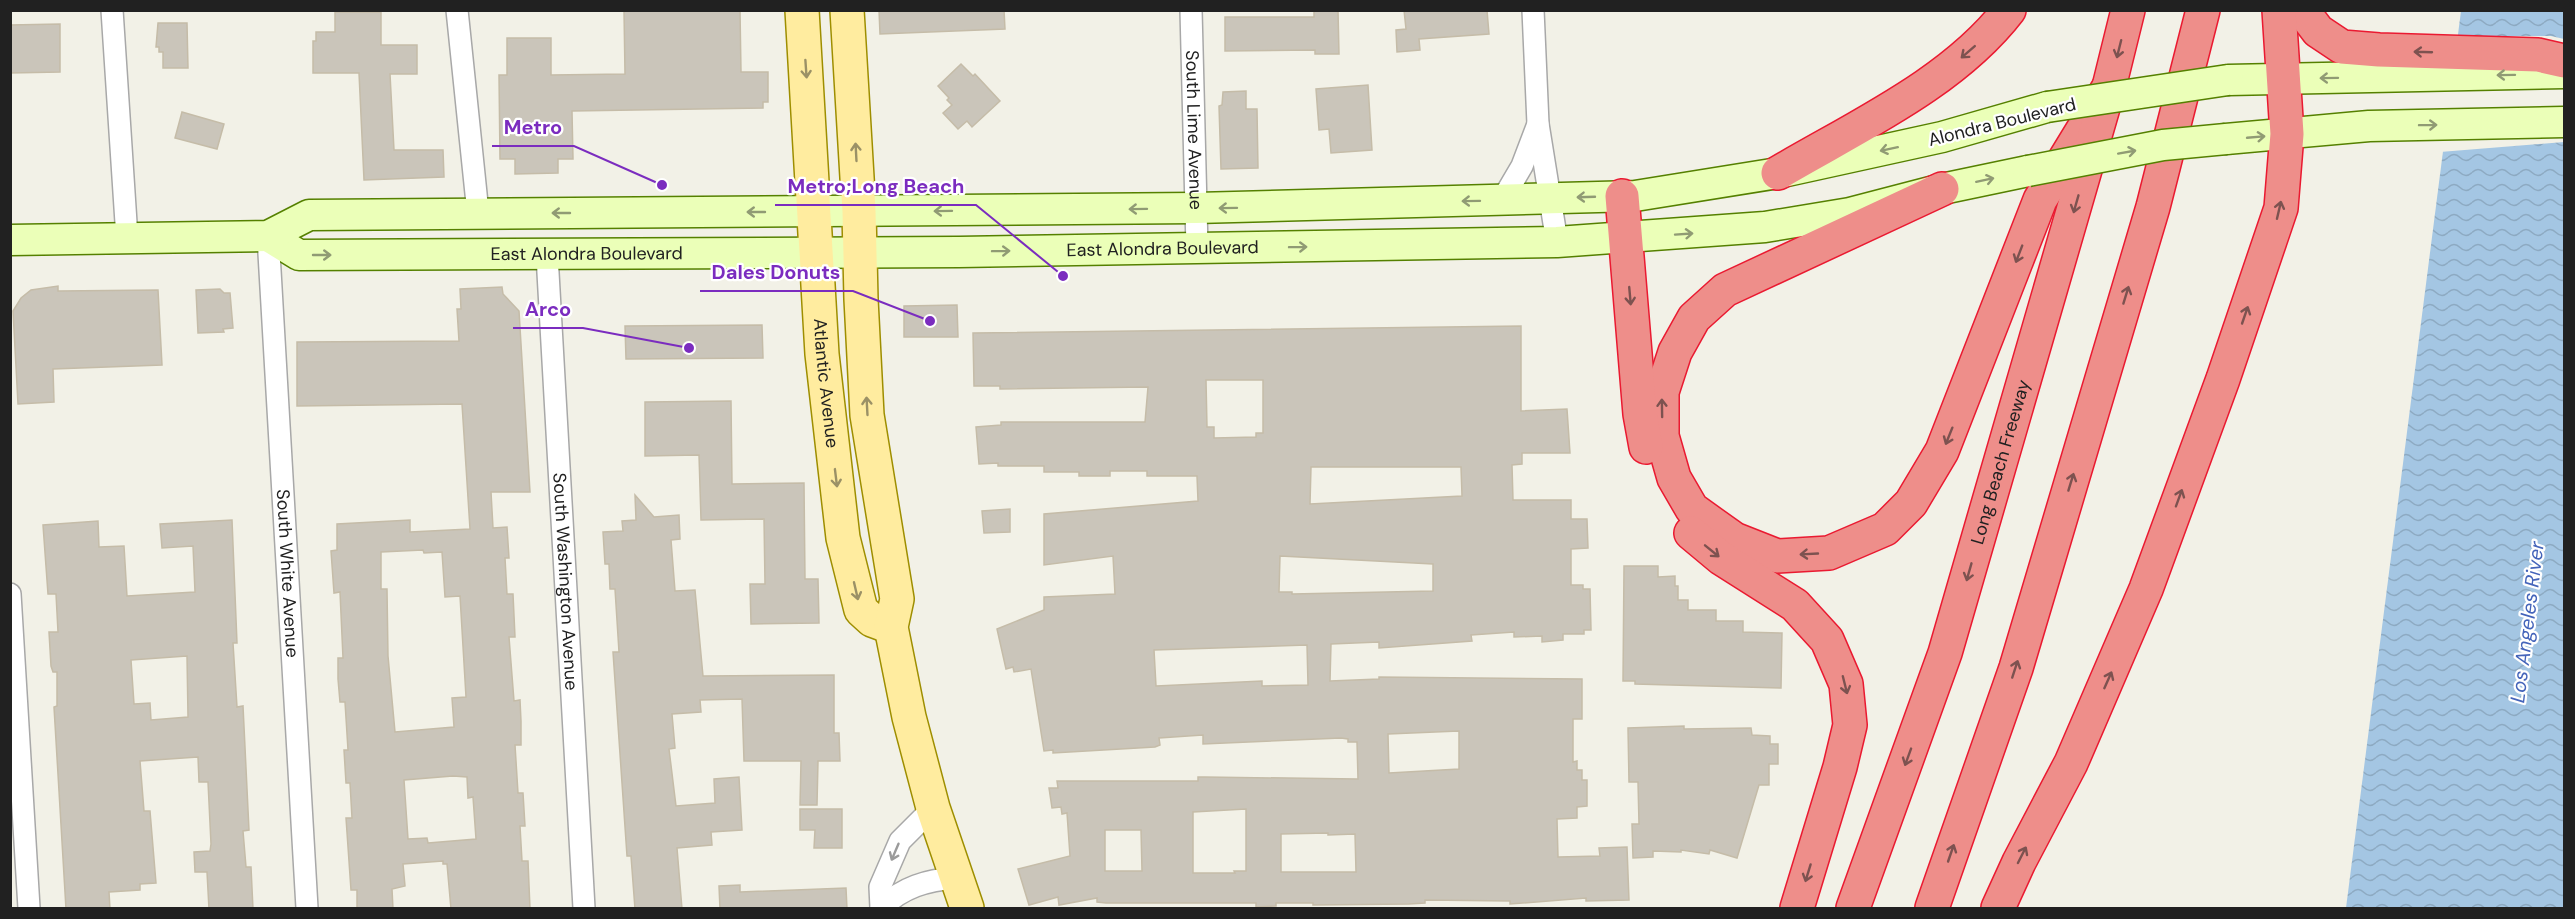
<svg xmlns="http://www.w3.org/2000/svg" width="2575" height="919" font-family="'DM Sans',sans-serif">
  <style>
    .water { fill: url(#water-waves) }
    .pier { fill: #f2f1e7 }
    .building { fill: #cac5ba; stroke: #c5bca8; stroke-width: 1.5; fill-rule: evenodd }
    .lines { fill: none; stroke-linecap: round; stroke-linejoin: round }
    .minor-casing { stroke: #a8a8a8; stroke-width: 24 }
    .secondary-casing { stroke: #558000; stroke-width: 33 }
    .primary-casing { stroke: #9e8e00; stroke-width: 36 }
    .motorway-casing { stroke: #ea1a31; stroke-width: 36 }
    .minor { stroke: #fff; stroke-width: 21 }
    .secondary { stroke: #ebffb8; stroke-width: 30 }
    .primary { stroke: #ffec9f; stroke-width: 33 }
    .motorway { stroke: #ee8e8a; stroke-width: 33 }
    .secondary-bridge-casing { stroke: #558000; stroke-width: 33; stroke-linecap: butt }
    .secondary-bridge { stroke: #ebffb8; stroke-width: 30 }
    .oneway { stroke: #7d5250 }
    .oneway2 { stroke: #9b9166 }
    .oneway3 { stroke: #909b74 }
    .oneway4 { stroke: #9b9b9b }
    .labels { text-anchor: middle; dominant-baseline: central; stroke-width: 4.5; stroke-linejoin: round; paint-order: stroke }
    .street-label { font-size: 18px; fill: #212121; stroke: #fff }
    .water-label { font-size: 20px; font-style: italic; fill: #4464ba; stroke: #fff }
    .leader { fill: none; stroke: #7b2cbf; stroke-width: 2 }
    .callout-dot { fill: #7b2cbf; stroke: #fff; stroke-width: 2 }
    .callout-label { font-size: 20px; text-anchor: middle; font-weight: bold; fill: #7b2cbf; stroke: #fff; stroke-width: 4.5; stroke-linejoin: round; paint-order: stroke }
  </style>
  <defs>
    <pattern id="water-waves" width="16" height="10" patternUnits="userSpaceOnUse" patternTransform="scale(1.5)"><rect width="16" height="10" fill="#a4c6e3"/><path d="M0 5q4-4 8 0t8 0" fill="none" stroke="#8daac2"/></pattern>
  </defs>
  <rect width="100%" height="100%" fill="#f2f1e7"/>
  <polygon class="water" points="2461,11 2564,11 2564,908 2346,908"/>
  <polygon class="pier" points="2455,36 2551,36 2564,39 2564,142 2440,152"/>
  <g class="building">
    <polygon points="740,10 741,72 768,72 768,102 763,102 763,108 572,111 573,159 558,159 558,173 515,174 515,159 500,159 499,75 507,75 507,38 551,38 551,75 625,74 624,11"/>
    <polygon points="879,10 1004,10 1005,29 880,34"/>
    <polygon points="1314,10 1338,10 1339,54 1315,54 1315,50 1225,51 1225,17 1314,17"/>
    <polygon points="1404,10 1487,10 1489,34 1419,39 1420,50 1397,52 1396,30 1406,29"/>
    <polygon points="335,12 381,12 381,45 417,45 417,74 390,74 394,150 443,150 444,177 364,180 359,73 313,73 313,41 316,41 316,32 335,32"/>
    <polygon points="158,23 187,23 188,68 163,68 163,52 159,52 159,47 156,47"/>
    <polygon points="60,24 60,72 10,73 10,25"/>
    <polygon points="961,64 973,76 975,74 1000,101 972,127 967,121 958,129 943,113 952,105 947,100 949,98 938,86"/>
    <polygon points="1368,85 1372,150 1331,153 1329,129 1319,130 1316,89"/>
    <polygon points="1246,91 1246,109 1257,109 1258,168 1221,169 1219,106 1222,105 1223,92"/>
    <polygon points="182,112 224,124 217,149 175,138"/>
    <polygon points="58,286 58,291 158,290 162,365 53,369 54,402 18,404 13,311 21,298 31,290"/>
    <path d="M502 287 503 294 519 311 530 492H491L493 528 507 527 509 558H505L507 594H513L515 637H509L514 701 520 700 521 721V745H515L518 793H523L525 826H520L522 861H528L530 909H451L447 864H443V861L403 864 405 886 392 889 393 909H357V890H351L346 818H352L350 783H346L344 750H348L345 702H340L338 679V658H343L340 592 334 593 331 551 337 550V524L410 520V532L470 529 462 404 297 406V342L459 341 457 309H461L460 289ZM423 550 424 553 442 552 445 597 460 596 466 697 452 698 454 727 395 732 388 656 387 589H381V552ZM453 776 467 777 468 798 473 797 476 839 428 843 427 838 408 839 404 780Z"/>
    <polygon points="220,289 224,293 230,293 233,328 223,329 224,332 198,333 196,290"/>
    <polygon points="957,305 958,337 904,337 904,306"/>
    <polygon points="762,325 763,358 626,359 625,326"/>
    <path d="M1521 326V411L1567 409 1570 453H1522V464L1512 465 1513 500H1571V519H1587L1588 548 1571 549V585H1583V589H1590L1591 630H1584V634H1563V640L1542 642V636L1514 637V632L1471 635 1472 641 1379 648V642L1331 644 1330 681 1379 679V677L1582 679V719H1573V762L1577 761V770H1582V780H1587V806L1577 807V818L1557 819 1558 857 1600 856 1599 848 1627 847 1629 900 1586 901V898L1510 904V901L1425 900V903L1409 904 1313 905V903H1276V906L1256 907V903H1106L1097 902V898L1059 905 1058 897 1029 905 1018 869 1070 856 1067 813 1062 814 1061 807 1052 808 1049 788H1058L1057 781H1198V777H1205L1358 779 1357 742H1348V739L1341 738 1203 744V735L1159 738 1160 745 1155 747 1053 753V750L1044 751 1031 669 1014 672 1013 667 1006 669 997 629 1044 610V597L1115 594 1113 556 1044 565V514L1198 501 1197 476H1147V471H1110V476H1079V472H1044V466H998V463L979 464 976 427 1001 425V422H1145L1148 387 1000 389V386H974L973 333ZM1206 380H1263V433H1256V437L1214 438V427H1207ZM1311 467H1461L1462 496 1310 504ZM1280 556 1433 564V591L1292 594V592H1279ZM1307 645 1308 685 1262 686V681L1156 686 1154 650ZM1459 731V769L1389 773 1388 734ZM1246 809V871H1234L1235 873H1193V812ZM1105 830H1141L1142 871H1105ZM1328 833V835L1355 834 1356 872H1281V834Z"/>
    <polygon points="731,401 732,484 804,483 805,579 818,579 819,623 751,624 750,584 765,584 764,519 701,520 699,455 645,456 645,402"/>
    <polygon points="635,495 654,517 679,515 680,539 671,540 675,591 695,590 703,676 834,675 834,733 839,733 840,761 818,761 817,805 800,805 801,761 744,761 742,699 700,700 701,712 672,714 675,748 669,749 676,806 715,803 714,779 739,777 742,830 711,832 712,845 677,848 682,909 635,909 631,856 627,856 613,652 619,652 615,589 610,589 609,564 605,564 603,532 623,531 622,521 636,520"/>
    <polygon points="1010,509 1010,532 984,533 982,511"/>
    <path d="M232 520 237 643H233L237 707 243 706 249 830 243 831 246 867H251L253 909H209L207 872H195L194 852 210 851 211 844 208 782H199L198 757 140 761 144 811H150L156 883 140 884V890L109 892 110 909H66L54 707 57 706V672H53L51 666 49 632H58L56 594H48L43 525 98 521 99 547 124 546 127 596 195 592 193 546 162 548 160 524ZM187 656 188 717 151 720 150 703 134 704 131 660Z"/>
    <polygon points="1624,566 1658,566 1658,577 1675,576 1675,586 1678,586 1678,600 1688,600 1688,610 1716,610 1716,621 1743,621 1743,632 1782,633 1781,688 1635,684 1635,681 1623,681"/>
    <polygon points="1684,726 1684,729 1751,728 1752,735 1770,736 1770,744 1778,744 1778,764 1769,764 1769,785 1759,785 1737,858 1710,850 1709,854 1681,850 1681,852 1653,851 1653,857 1633,858 1632,824 1639,824 1638,782 1629,782 1628,728"/>
    <polygon points="800,809 842,809 842,848 814,848 815,830 800,830"/>
    <polygon points="740,885 740,892 846,888 847,909 720,909 719,886"/>
  </g>
  <g class="lines">
    <g class="minor-casing">
      <g id="minor">
        <polyline points="112,10 127,238"/>
        <polyline points="457,10 478,213"/>
        <path id="s1" d="M1191 10 1197 248"/>
        <polyline points="1533,10 1538,124 1557,242"/>
        <polyline points="1502,200 1522,166 1538,124"/>
        <path id="s2" d="M268 236 307 908"/>
        <path id="s3" d="M547 255 584 908"/>
        <polyline points="10,594 29,908"/>
        <polyline points="881,908 880,887 900,841 933,808"/>
        <path d="M881 908C903 887 927 880 956 878"/>
      </g>
    </g>
    <g class="secondary-casing">
      <g id="secondary">
        <polyline points="2228,80 2564,73"/>
        <polyline points="2226,139 2369,126 2564,122"/>
        <path id="s4" d="M268 236 299 255 959 252 1557 242 1765 227 1850 213 1942 189 2028 171"/>
        <polyline points="10,240 268,236 309,215 1196,208 1635,196 1778,173 1942,137 2047,107"/>
      </g>
    </g>
    <g class="primary-casing">
      <g id="primary">
        <path id="s5" d="M802 10 822 354 843 538 861 610 872 620 891 627"/>
        <polyline points="847,10 859,211 861,299 867,415 897,599 891,627 909,717 933,808 967,908"/>
      </g>
    </g>
    <g class="motorway-casing">
      <g id="motorway">
        <polyline points="2302,10 2318,31 2342,47 2379,50 2538,55 2564,61"/>
        <path d="M1778 173C1856 127 1953 83 2009 10"/>
        <polyline points="1942,189 1725,290 1694,318 1675,352 1662,392 1662,436 1674,478 1692,509 1734,539 1777,556 1829,553 1885,529 1911,503 1942,451 2040,200 2109,87"/>
        <polyline points="1622,196 1640,414 1646,447"/>
        <polyline points="1691,533 1721,558 1795,605 1827,640 1846,684 1850,725 1840,767 1797,908"/>
        <path id="s6" d="M1853 908 1945 653 2109 87 2128 10"/>
        <polyline points="1932,908 2016,668 2153,207 2203,10"/>
        <polyline points="1998,908 2019,862 2071,763 2146,589 2223,379 2281,208 2287,134 2279,10"/>
      </g>
    </g>
    <use href="#minor" class="minor"/>
    <use href="#secondary" class="secondary"/>
    <use href="#primary" class="primary"/>
    <use href="#motorway" class="motorway"/>
    <g class="secondary-bridge-casing">
      <g id="secondary-bridge">
        <polyline points="2047,107 2228,80"/>
        <polyline points="2028,171 2163,145 2226,139"/>
      </g>
    </g>
    <use href="#secondary-bridge" class="secondary-bridge"/>
  </g>
  <defs><path id="oneway-shaft" d="M-6 0H5M1.5-3L5.5 0L1.5 3" fill="none" stroke-width="1.6" stroke-linecap="round" stroke-linejoin="round" transform="scale(1.5)"/></defs>
  <g class="oneway">
    <use href="#oneway-shaft" transform="translate(2119 49) rotate(104)"/>
    <use href="#oneway-shaft" transform="translate(1968 52) rotate(139)"/>
    <use href="#oneway-shaft" transform="translate(2423 52) rotate(-178)"/>
    <use href="#oneway-shaft" transform="translate(2076 204) rotate(106)"/>
    <use href="#oneway-shaft" transform="translate(2279 210) rotate(-77)"/>
    <use href="#oneway-shaft" transform="translate(2019 254) rotate(111)"/>
    <use href="#oneway-shaft" transform="translate(2126 295) rotate(-73)"/>
    <use href="#oneway-shaft" transform="translate(1630 296) rotate(85)"/>
    <use href="#oneway-shaft" transform="translate(2245 315) rotate(-71)"/>
    <use href="#oneway-shaft" transform="translate(1662 408) rotate(-91)"/>
    <use href="#oneway-shaft" transform="translate(1949 436) rotate(112)"/>
    <use href="#oneway-shaft" transform="translate(2071 482) rotate(-73)"/>
    <use href="#oneway-shaft" transform="translate(2179 498) rotate(-70)"/>
    <use href="#oneway-shaft" transform="translate(1712 551) rotate(39)"/>
    <use href="#oneway-shaft" transform="translate(1809 554) rotate(177)"/>
    <use href="#oneway-shaft" transform="translate(1969 572) rotate(106)"/>
    <use href="#oneway-shaft" transform="translate(2015 669) rotate(-72)"/>
    <use href="#oneway-shaft" transform="translate(2108 680) rotate(-66)"/>
    <use href="#oneway-shaft" transform="translate(1845 685) rotate(76)"/>
    <use href="#oneway-shaft" transform="translate(1908 757) rotate(110)"/>
    <use href="#oneway-shaft" transform="translate(1951 853) rotate(-71)"/>
    <use href="#oneway-shaft" transform="translate(2022 855) rotate(-63)"/>
    <use href="#oneway-shaft" transform="translate(1808 873) rotate(107)"/>
  </g>
  <g class="oneway2">
    <use href="#oneway-shaft" transform="translate(806 69) rotate(86)"/>
    <use href="#oneway-shaft" transform="translate(856 152) rotate(-93)"/>
    <use href="#oneway-shaft" transform="translate(867 406) rotate(-93)"/>
    <use href="#oneway-shaft" transform="translate(836 478) rotate(83)"/>
    <use href="#oneway-shaft" transform="translate(856 591) rotate(77)"/>
  </g>
  <g class="oneway3">
    <use href="#oneway-shaft" transform="translate(2506 75) rotate(179)"/>
    <use href="#oneway-shaft" transform="translate(2329 78) rotate(179)"/>
    <use href="#oneway-shaft" transform="translate(2428 125) rotate(-1)"/>
    <use href="#oneway-shaft" transform="translate(2256 137) rotate(-5)"/>
    <use href="#oneway-shaft" transform="translate(1889 149) rotate(168)"/>
    <use href="#oneway-shaft" transform="translate(2127 152) rotate(-10)"/>
    <use href="#oneway-shaft" transform="translate(1985 180) rotate(-12)"/>
    <use href="#oneway-shaft" transform="translate(1586 197) rotate(178)"/>
    <use href="#oneway-shaft" transform="translate(1471 201) rotate(179)"/>
    <use href="#oneway-shaft" transform="translate(1228 208) rotate(179)"/>
    <use href="#oneway-shaft" transform="translate(1138 209) rotate(179)"/>
    <use href="#oneway-shaft" transform="translate(943 211) rotate(179)"/>
    <use href="#oneway-shaft" transform="translate(756 212) rotate(180)"/>
    <use href="#oneway-shaft" transform="translate(561 213) rotate(180)"/>
    <use href="#oneway-shaft" transform="translate(1684 234) rotate(-4)"/>
    <use href="#oneway-shaft" transform="translate(1298 247) rotate(-1)"/>
    <use href="#oneway-shaft" transform="translate(1001 251) rotate(-1)"/>
    <use href="#oneway-shaft" transform="translate(322 255)"/>
  </g>
  <use class="oneway4" href="#oneway-shaft" transform="translate(895 852) rotate(113)"/>
  <g class="labels">
    <g class="street-label">
      <text transform="translate(2002 122) rotate(-14)">Alondra Boulevard</text>
      <text stroke="none"><textPath href="#s1" startOffset="120">South Lime Avenue</textPath></text>
      <text stroke="none"><textPath href="#s4" startOffset="900">East Alondra Boulevard</textPath></text>
      <text stroke="none"><textPath href="#s4" startOffset="324">East Alondra Boulevard</textPath></text>
      <text stroke="none"><textPath href="#s5" startOffset="374">Atlantic Avenue</textPath></text>
      <text stroke="none"><textPath href="#s6" startOffset="470">Long Beach Freeway</textPath></text>
      <text stroke="none"><textPath href="#s2" startOffset="338">South White Avenue</textPath></text>
      <text stroke="none"><textPath href="#s3" startOffset="327">South Washington Avenue</textPath></text>
    </g>
    <g class="water-label">
      <text transform="translate(2527 622) rotate(-83)">Los Angeles River</text>
    </g>
  </g>
  <path class="leader" d="M662 185L574 146H492M1063 276L976 205H775M930 321L853 291H700M689 348L583 328H513"/>
  <g class="callout-dot">
    <circle cx="662" cy="185" r="6"/>
    <circle cx="1063" cy="276" r="6"/>
    <circle cx="930" cy="321" r="6"/>
    <circle cx="689" cy="348" r="6"/>
  </g>
  <g class="callout-label">
    <text x="533" y="134">Metro</text>
    <text x="876" y="193">Metro;Long Beach</text>
    <text x="776" y="279">Dales Donuts</text>
    <text x="548" y="316">Arco</text>
  </g>
  <rect width="2575" height="919" fill="none" stroke="#212121" stroke-width="24"/>
</svg>
